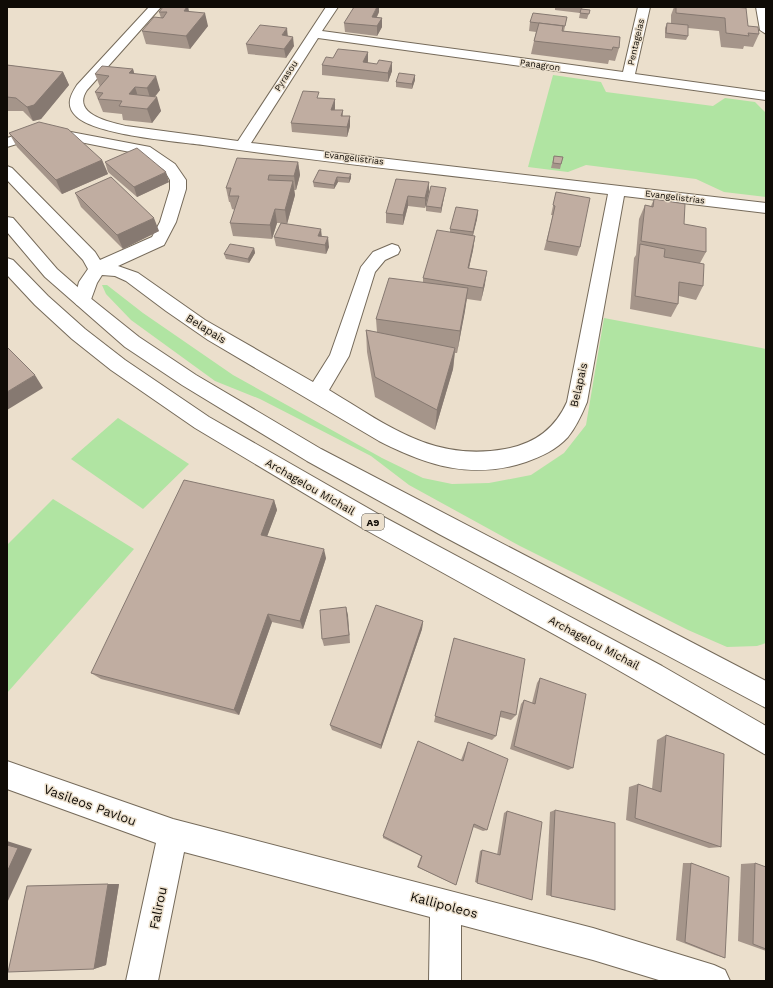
<svg xmlns="http://www.w3.org/2000/svg" width="773" height="988" font-family="'Work Sans',sans-serif">
  <style>
    .green { fill: #b0e4a2 }
    .lines { fill: none; stroke-linecap: round; stroke-linejoin: round }
    .minor-casing { stroke: #756a5a; stroke-width: 2 }
    .major-casing { stroke: #756a5a; stroke-width: 2 }
    .minor { fill: #fff; fill-rule: evenodd }
    .major { fill: #fff; fill-rule: evenodd }
    .wall { fill: #a5958a }
    .shaded-wall { fill: #867971 }
    .building { fill: #c0ada1; stroke: #867971 }
    .labels { text-anchor: middle; dominant-baseline: central; stroke-width: 3; stroke-linejoin: round; paint-order: stroke }
    .far-street-label { font-size: 9px; fill: #0f0b06; stroke: #ebdfcc }
    .shield { fill: #ebdfcc; stroke: #514b41; stroke-width: 1 }
    .shield-label { font-size: 10px; font-weight: bold; fill: #0f0b06 }
    .street-label { font-size: 11px; fill: #0f0b06; stroke: #ebdfcc }
    .near-street-label { font-size: 13px; fill: #0f0b06; stroke: #ebdfcc }
  </style>
  <rect width="100%" height="100%" fill="#ebdfcc"/>
  <g class="green">
    <polygon points="553,75 601,82 606,92 713,106 725,98 755,102 766,113 766,197 724,192 696,179 586,165 568,172 528,167"/>
    <polygon points="102,285 107,285 143,313 233,375 382,458 423,478 452,484 489,483 531,475 564,453 586,425 604,318 766,349 766,643 757,646 727,647 688,630 520,546 409,485 371,456 260,399 215,381 131,320 106,294"/>
    <polygon points="118,418 189,464 143,509 71,459"/>
    <polygon points="53,499 134,549 7,693 7,545"/>
  </g>
  <g class="lines">
    <g class="minor-casing">
      <g id="minor">
        <path d="M149 7H161L87 90C71 114 109 122 126 126L238 141 326 7H338L322 31 623 72 638 7H650L635 74 766 92V100L318 38 251 143 766 203V213L624 196 587 402C582 414 576 427 568 437 556 450 542 456 526 462 472 480 428 466 379 441L208 340 166 311 126 281 115 276 102 275 97 283 89 305 83 307 77 305 74 301 79 282 88 269 83 260 7 180V166L12 168 95 252 100 260 152 237 160 222 170 189V180L164 170 140 154 55 137 36 138 7 147V138L34 130 55 129 150 147 175 164 186 180V189L176 222 164 245 118 266 138 273 205 320 313 382 330 355 361 267 373 252 392 244 398 246 400 250 398 254 385 260 375 272 349 356 329 390C387 425 433 462 505 449 534 444 555 429 567 402L608 194C473 178 338 164 203 145 173 141 97 135 77 117 65 106 70 96 77 85Z"/>
        <polygon points="756,7 766,7 766,34 760,30"/>
        <polygon points="7,761 173,819 593,928 714,965 725,970 730,981 662,981 593,960 461,925 461,981 429,981 430,917 184,852 158,981 126,981 156,843 7,789"/>
      </g>
    </g>
    <g class="major-casing">
      <g id="major">
        <polygon points="7,217 13,218 57,269 89,297 139,337 196,375 321,449 766,681 766,708 439,534 307,461 182,385 125,347 45,277 7,232"/>
        <polygon points="7,258 13,260 48,296 85,329 125,360 209,417 380,515 662,666 766,726 766,755 604,662 364,529 195,428 111,370 72,339 35,305 7,275"/>
      </g>
    </g>
    <use href="#minor" class="minor"/>
    <use href="#major" class="major"/>
  </g>
  <g class="wall">
    <polygon points="124,7 135,7 134,8 124,8"/>
    <polygon points="163,7 188,7 189,11 208,26 190,49 146,44 142,31 161,18 159,12"/>
    <polygon points="553,7 583,7 582,9 590,10 587,19 579,18 580,13 555,10 555,7"/>
    <polygon points="674,7 733,7 748,26 759,34 753,47 744,46 743,49 721,47 719,31 688,28 688,36 686,40 665,38 665,28 667,23 671,24 671,15"/>
    <polygon points="379,12 377,17 382,18 382,27 377,36 345,32 344,23"/>
    <polygon points="567,17 564,31 619,48 615,61 609,60 608,64 531,54 534,41 536,32 529,31 530,22"/>
    <polygon points="288,36 294,46 286,58 248,54 246,44"/>
    <polygon points="368,52 368,63 392,71 388,82 322,75 322,65 333,58"/>
    <polygon points="7,65 63,72 69,85 41,119 33,121 23,111 7,111"/>
    <polygon points="133,69 134,74 160,90 155,97 161,111 152,123 123,120 122,114 103,112 95,92 100,87 95,74"/>
    <polygon points="415,75 415,80 412,89 396,87 396,82"/>
    <polygon points="320,98 335,108 335,110 343,110 343,116 350,116 350,126 347,137 292,132 291,123"/>
    <polygon points="9,133 102,160 108,174 62,194 17,147"/>
    <polygon points="554,156 563,157 560,169 551,168"/>
    <polygon points="105,162 169,182 137,197 108,172"/>
    <polygon points="298,162 300,175 296,190 294,190 295,195 287,224 321,236 329,247 326,254 276,246 274,237 281,223 277,223 272,239 233,236 230,223 235,210 232,209 230,202 229,202 226,188"/>
    <polygon points="319,170 351,178 349,183 338,182 334,189 314,187 313,182"/>
    <polygon points="396,179 429,192 425,208 408,206 403,225 386,223 386,213"/>
    <polygon points="445,192 441,213 426,211 426,206"/>
    <polygon points="556,192 580,247 577,256 544,250 553,215 551,215"/>
    <polygon points="75,193 159,231 123,249 81,207"/>
    <polygon points="654,199 684,224 706,252 700,263 703,286 696,300 679,296 678,304 671,317 630,309 634,258 636,255 639,219 645,205 651,206"/>
    <polygon points="478,210 477,219 473,236 475,236 473,250 469,268 485,284 481,301 467,299 457,353 455,353 453,369 435,430 375,397 367,352 366,330 377,332 376,319 423,282 423,278 450,232 450,229"/>
    <polygon points="254,248 255,253 249,263 226,259 224,254"/>
    <polygon points="274,500 277,510 267,536 326,558 303,629 272,622 239,715 101,679 91,673"/>
    <polygon points="346,607 350,643 324,646 322,639"/>
    <polygon points="423,621 422,629 381,749 332,730 330,725"/>
    <polygon points="454,638 516,715 511,720 500,717 496,736 492,740 434,722"/>
    <polygon points="540,678 573,768 568,770 510,749 521,704 524,700 532,703 537,683"/>
    <polygon points="666,735 721,847 709,848 626,820 629,787 638,784 652,789 657,740"/>
    <polygon points="468,742 487,830 483,831 473,827 456,885 417,867 421,856 383,838 383,836 461,760 466,747"/>
    <polygon points="555,810 615,910 546,895 550,812"/>
    <polygon points="507,811 532,900 475,882 480,851 482,850 497,855 504,813"/>
    <polygon points="683,863 691,863 725,958 715,955 676,940"/>
    <polygon points="755,863 766,867 766,951 738,941 741,864"/>
    <polygon points="119,884 106,965 94,969 27,886"/>
  </g>
  <g class="shaded-wall">
    <polygon points="187,7 188,7 190,19 184,11"/>
    <polygon points="377,7 379,7 379,12 372,26 372,17"/>
    <polygon points="205,13 208,26 190,49 186,36"/>
    <polygon points="382,18 382,27 377,36 377,26"/>
    <polygon points="287,28 288,38 282,35"/>
    <polygon points="293,37 294,46 286,58 284,49"/>
    <polygon points="368,52 368,61 364,70 363,62"/>
    <polygon points="392,62 392,71 388,82 388,73"/>
    <polygon points="133,69 137,83 129,73"/>
    <polygon points="63,72 69,85 41,119 33,121 27,107"/>
    <polygon points="415,75 415,80 412,89 412,84"/>
    <polygon points="156,76 160,90 151,101 147,88"/>
    <polygon points="135,87 139,100 129,94"/>
    <polygon points="157,97 161,111 152,123 147,109"/>
    <polygon points="335,99 335,108 332,119 331,110"/>
    <polygon points="350,116 350,126 347,137 347,127"/>
    <polygon points="102,160 108,174 62,194 56,180"/>
    <polygon points="298,162 300,175 296,190 294,176"/>
    <polygon points="166,172 169,182 137,197 134,187"/>
    <polygon points="351,174 351,178 349,183 349,178"/>
    <polygon points="337,177 338,182 334,189 334,185"/>
    <polygon points="293,181 295,195 287,224 285,210"/>
    <polygon points="429,182 429,192 425,208 425,198"/>
    <polygon points="446,188 445,192 441,213 441,208"/>
    <polygon points="408,196 408,206 403,225 403,215"/>
    <polygon points="275,209 277,223 272,239 270,225"/>
    <polygon points="478,210 477,219 471,242 473,232"/>
    <polygon points="154,218 159,231 123,249 117,235"/>
    <polygon points="321,229 322,238 318,236"/>
    <polygon points="475,236 473,250 466,281 468,268"/>
    <polygon points="328,237 329,247 326,254 325,245"/>
    <polygon points="254,248 255,253 249,263 248,259"/>
    <polygon points="487,271 485,284 481,301 483,288"/>
    <polygon points="468,288 465,311 457,353 460,331"/>
    <polygon points="455,348 453,369 435,430 437,410"/>
    <polygon points="35,375 43,388 7,410 7,392"/>
    <polygon points="274,500 277,510 264,545 261,535"/>
    <polygon points="324,549 326,558 303,629 300,621"/>
    <polygon points="346,607 348,615 350,643 349,635"/>
    <polygon points="268,614 272,622 239,715 234,710"/>
    <polygon points="423,621 422,629 381,749 381,745"/>
    <polygon points="7,841 32,849 7,903"/>
    <polygon points="108,884 119,884 106,965 94,969"/>
  </g>
  <g class="building">
    <polygon points="163,7 187,7 184,11 205,13 186,36 142,31 154,17 163,18 167,12 159,12"/>
    <polygon points="354,7 377,7 372,17 382,18 377,26 344,23"/>
    <polygon points="676,7 733,7 746,8 748,26 758,27 759,34 748,33 749,36 726,33 725,18 676,13"/>
    <polygon points="581,9 590,10 589,14 580,13"/>
    <polygon points="533,13 567,17 565,26 530,22"/>
    <polygon points="539,23 563,26 562,31 620,37 619,48 613,47 612,50 534,41"/>
    <polygon points="667,23 688,25 688,36 666,33"/>
    <polygon points="260,25 287,28 282,35 293,37 284,49 246,44"/>
    <polygon points="338,49 368,52 363,62 377,64 379,60 392,62 388,73 322,65 326,57 333,58"/>
    <polygon points="7,65 63,72 34,105 27,107 16,98 7,97"/>
    <polygon points="102,66 133,69 129,73 156,76 147,88 135,87 129,94 157,97 147,109 119,106 122,101 98,99 103,93 95,92 109,76 95,74"/>
    <polygon points="399,73 415,75 412,84 396,82"/>
    <polygon points="303,91 319,92 317,98 335,99 331,110 343,110 341,116 350,116 347,127 291,123"/>
    <polygon points="39,122 68,129 102,160 56,180 9,133"/>
    <polygon points="137,148 166,172 134,187 105,162"/>
    <polygon points="554,156 563,157 561,164 553,163"/>
    <polygon points="237,158 298,162 294,176 269,175 268,180 293,181 285,210 275,209 270,225 230,223 239,196 229,196 231,188 226,188"/>
    <polygon points="319,170 351,174 349,178 337,177 334,185 313,182"/>
    <polygon points="111,177 154,218 117,235 75,193"/>
    <polygon points="396,179 429,182 425,198 408,196 403,215 386,213"/>
    <polygon points="431,186 446,188 441,208 426,206"/>
    <polygon points="556,192 590,198 580,247 547,241 555,206 553,205"/>
    <polygon points="654,199 685,204 684,224 706,228 706,252 641,241 645,205 653,207"/>
    <polygon points="456,207 478,210 473,232 450,229"/>
    <polygon points="281,223 321,229 318,236 328,237 325,245 274,237"/>
    <polygon points="437,230 475,236 468,268 487,271 483,288 423,278"/>
    <polygon points="230,244 254,248 248,259 224,254"/>
    <polygon points="640,244 665,249 664,257 704,264 703,286 679,282 678,304 635,296"/>
    <polygon points="389,278 468,288 460,331 376,319"/>
    <polygon points="366,330 455,348 437,410 375,377"/>
    <polygon points="7,347 35,375 7,392"/>
    <polygon points="184,480 274,500 261,535 324,549 300,621 268,614 234,710 91,673"/>
    <polygon points="376,605 423,621 381,745 330,725"/>
    <polygon points="346,607 349,635 322,639 320,610"/>
    <polygon points="454,638 525,659 516,715 501,711 496,736 435,716"/>
    <polygon points="540,678 586,694 573,768 514,746 524,700 535,704"/>
    <polygon points="666,735 724,754 721,847 635,818 638,784 661,792"/>
    <polygon points="418,741 463,761 468,742 508,759 487,830 474,824 456,885 418,867 422,856 383,836"/>
    <polygon points="555,810 615,823 615,910 551,896"/>
    <polygon points="507,811 542,822 532,900 477,883 482,850 500,855"/>
    <polygon points="7,845 18,848 7,872"/>
    <polygon points="691,863 729,877 725,958 685,942"/>
    <polygon points="755,863 766,867 766,949 753,944"/>
    <polygon points="108,884 94,969 8,972 27,886"/>
  </g>
  <g class="labels">
    <g class="far-street-label">
      <text transform="translate(636 42) rotate(-77)">Pentageias</text>
      <text transform="translate(540 65) rotate(8)">Panagron</text>
      <text transform="translate(286 76) rotate(-57)">Pyrasou</text>
      <text transform="translate(354 158) rotate(7)">Evangelistrias</text>
      <text transform="translate(675 197) rotate(7)">Evangelistrias</text>
    </g>
    <rect class="shield" x="362" y="514" width="22" height="16" rx="3"/>
    <g class="shield-label">
      <text x="373" y="522">A9</text>
    </g>
    <g class="street-label">
      <text transform="translate(206 329) rotate(32)">Belapais</text>
      <text transform="translate(579 385) rotate(-77)">Belapais</text>
      <text transform="translate(310 487) rotate(30)">Archagelou Michail</text>
      <text transform="translate(594 643) rotate(28)">Archagelou Michail</text>
    </g>
    <g class="near-street-label">
      <text transform="translate(90 805) rotate(20)">Vasileos Pavlou</text>
      <text transform="translate(444 905) rotate(15)">Kallipoleos</text>
      <text transform="translate(158 908) rotate(-78)">Falirou</text>
    </g>
  </g>
  <rect width="773" height="988" fill="none" stroke="#0f0b06" stroke-width="16"/>
</svg>
